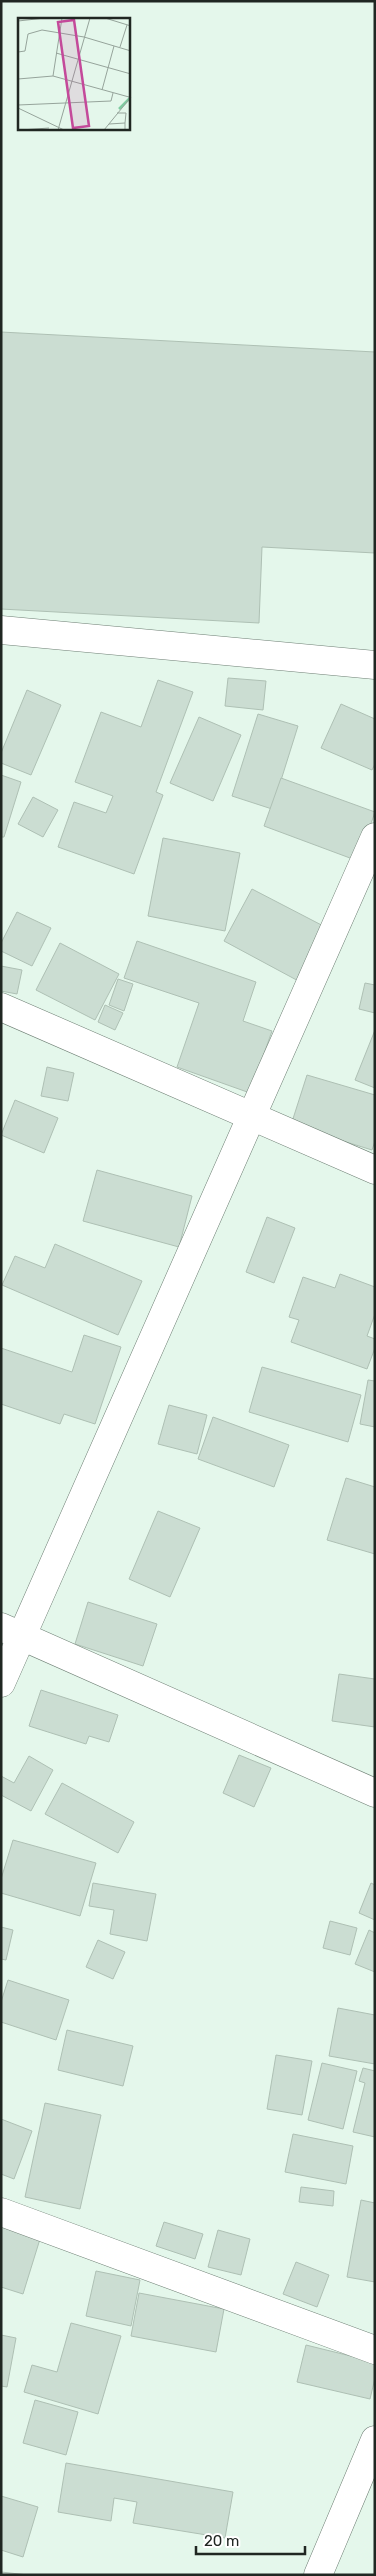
<svg xmlns="http://www.w3.org/2000/svg" width="376" height="2576" font-family="Rubik,sans-serif">
  <style>
    .building { fill: #cbddd2; stroke: #aec0b4 }
    .lines { fill: none; stroke-linecap: round; stroke-linejoin: round }
    .minor-casing { stroke: #6e7f74; stroke-width: 29 }
    .tertiary-casing { stroke: #6e7f74; stroke-width: 29 }
    .minor { stroke: #fff; stroke-width: 28 }
    .tertiary { stroke: #fff; stroke-width: 28 }
    .inset-river { fill: none; stroke: #7ecba0; stroke-width: 2.5 }
    .inset-road { fill: none; stroke: #96a49b; stroke-width: 1 }
    .view { fill: #c4499a; fill-opacity: 0.15; stroke: #c4499a; stroke-width: 2.5 }
    .inset-edge { fill: none; stroke: #202722; stroke-width: 2.5 }
  </style>
  <rect width="100%" height="100%" fill="#e4f7eb"/>
  <g class="building">
    <polygon points="1,332 375,352 375,553 262,547 259,623 1,609"/>
    <polygon points="228,678 266,681 263,710 225,706"/>
    <polygon points="158,680 193,692 156,792 163,795 134,874 58,847 74,802 106,813 113,796 75,782 101,712 141,727"/>
    <polygon points="27,690 61,705 31,775 1,763 1,753"/>
    <polygon points="341,704 375,719 375,764 372,770 321,748"/>
    <polygon points="258,714 298,726 272,809 232,796"/>
    <polygon points="199,717 241,735 213,801 170,783"/>
    <polygon points="1,775 21,782 4,837 1,837"/>
    <polygon points="281,778 375,812 358,861 264,826"/>
    <polygon points="33,797 58,810 43,837 18,824"/>
    <polygon points="163,838 240,853 225,931 148,916"/>
    <polygon points="252,889 333,931 304,984 224,941"/>
    <polygon points="17,912 51,928 32,966 1,951 1,943"/>
    <polygon points="137,941 256,982 243,1021 272,1031 250,1093 177,1067 199,1003 124,978"/>
    <polygon points="60,943 119,974 95,1020 36,990"/>
    <polygon points="1,966 22,970 17,994 1,991"/>
    <polygon points="118,979 133,984 124,1011 109,1005"/>
    <polygon points="365,983 375,985 375,1013 359,1009"/>
    <polygon points="105,1005 123,1013 115,1030 98,1022"/>
    <polygon points="375,1030 375,1088 355,1080"/>
    <polygon points="47,1067 74,1073 68,1101 41,1096"/>
    <polygon points="307,1075 375,1095 375,1141 372,1150 291,1125"/>
    <polygon points="15,1100 58,1118 44,1153 1,1135"/>
    <polygon points="97,1170 192,1196 179,1247 83,1221"/>
    <polygon points="267,1217 295,1228 274,1283 246,1272"/>
    <polygon points="55,1244 142,1281 118,1335 2,1285 15,1256 45,1268"/>
    <polygon points="340,1274 375,1287 375,1314 367,1336 375,1339 375,1348 367,1369 291,1342 299,1320 289,1317 303,1277 335,1288"/>
    <polygon points="84,1335 121,1347 95,1424 64,1414 60,1424 1,1404 1,1348 72,1372"/>
    <polygon points="262,1367 361,1395 348,1442 249,1412"/>
    <polygon points="368,1380 375,1381 375,1427 360,1424"/>
    <polygon points="169,1405 207,1415 197,1454 158,1444"/>
    <polygon points="213,1417 289,1445 274,1487 198,1459"/>
    <polygon points="346,1478 375,1487 375,1554 327,1540"/>
    <polygon points="158,1511 200,1528 170,1597 129,1579"/>
    <polygon points="88,1602 157,1624 143,1666 75,1644"/>
    <polygon points="339,1674 375,1679 375,1727 332,1721"/>
    <polygon points="41,1690 118,1715 109,1742 89,1736 86,1744 29,1726"/>
    <polygon points="239,1755 271,1768 254,1807 223,1793"/>
    <polygon points="29,1756 53,1770 31,1811 1,1795 1,1776 14,1783"/>
    <polygon points="62,1783 134,1822 118,1853 45,1814"/>
    <polygon points="13,1840 96,1863 80,1916 1,1893 1,1879"/>
    <polygon points="93,1883 156,1894 147,1941 110,1934 114,1910 89,1906"/>
    <polygon points="371,1883 375,1885 375,1920 359,1913"/>
    <polygon points="330,1921 357,1928 350,1955 323,1948"/>
    <polygon points="1,1927 13,1930 6,1960 1,1959"/>
    <polygon points="369,1930 375,1933 375,1972 355,1964"/>
    <polygon points="98,1940 125,1952 113,1979 86,1967"/>
    <polygon points="8,1980 69,2000 56,2040 1,2022 1,2002"/>
    <polygon points="338,2008 375,2015 375,2064 329,2056"/>
    <polygon points="67,2030 133,2046 123,2086 58,2070"/>
    <polygon points="276,2055 312,2061 302,2115 267,2109"/>
    <polygon points="322,2063 357,2071 343,2129 308,2120"/>
    <polygon points="363,2068 375,2071 375,2137 353,2132 365,2083 359,2081"/>
    <polygon points="45,2103 101,2115 80,2209 25,2197"/>
    <polygon points="1,2119 32,2131 14,2179 1,2174"/>
    <polygon points="293,2134 353,2146 346,2184 285,2172"/>
    <polygon points="301,2187 334,2191 333,2206 299,2202"/>
    <polygon points="361,2200 375,2203 375,2282 347,2277"/>
    <polygon points="164,2222 203,2234 195,2259 156,2246"/>
    <polygon points="1,2227 40,2239 23,2294 1,2287"/>
    <polygon points="218,2230 250,2239 241,2275 208,2267"/>
    <polygon points="296,2262 329,2275 317,2307 283,2294"/>
    <polygon points="96,2271 140,2280 131,2326 86,2316"/>
    <polygon points="139,2293 224,2309 216,2352 131,2336"/>
    <polygon points="71,2323 121,2336 98,2414 24,2392 32,2365 57,2372"/>
    <polygon points="1,2335 16,2338 7,2387 1,2386"/>
    <polygon points="306,2345 375,2362 375,2378 370,2399 297,2382"/>
    <polygon points="35,2400 78,2412 66,2455 23,2443"/>
    <polygon points="66,2463 233,2492 225,2538 133,2523 137,2502 114,2498 111,2521 58,2512"/>
    <polygon points="1,2496 38,2507 23,2557 1,2550"/>
    <polygon points="1,2572 28,2575 1,2575"/>
  </g>
  <g class="lines">
    <g class="minor-casing">
      <g id="minor">
        <polyline points="1,630 375,665"/>
        <polyline points="1,1007 375,1170"/>
        <polyline points="1,1627 375,1793"/>
        <polyline points="1,2212 375,2350"/>
        <polyline points="318,2575 375,2440"/>
      </g>
    </g>
    <g class="tertiary-casing">
      <polyline id="tertiary" points="1,1683 375,837"/>
    </g>
    <use href="#minor" class="minor"/>
    <use href="#tertiary" class="tertiary"/>
  </g>
  <g transform="translate(18 18)">
    <rect width="112" height="112" fill="#e4f7eb"/>
    <path class="inset-river" d="M101 91 112 80"/>
    <path class="inset-road" d="M87 0 113 8M0 3 27 0M102 29 109 7M0 34 7 33 10 16 24 12 66 19 113 33M38 35 113 56M35 58 44 0M0 61 35 58 111 79M84 72 96 28M0 87 93 83 95 75M0 90 46 112M99 95H108L107 105M91 106 107 105V112M3 112 31 110M40 112 72 0M86 112 113 79"/>
    <path class="view" d="M56 2 71 108 55 110 40 4Z"/>
    <rect width="112" height="112" class="inset-edge"/>
  </g>
  <rect width="376" height="2576" fill="none" stroke="#202722" stroke-width="5"/>
  <path d="M196 2546v8h109v-8" fill="none" stroke="#202722" stroke-width="2.5"/>
  <text x="204" y="2546" font-size="15" fill="#202722" stroke="#ffffff" stroke-width="4" paint-order="stroke">20 m</text>
</svg>
